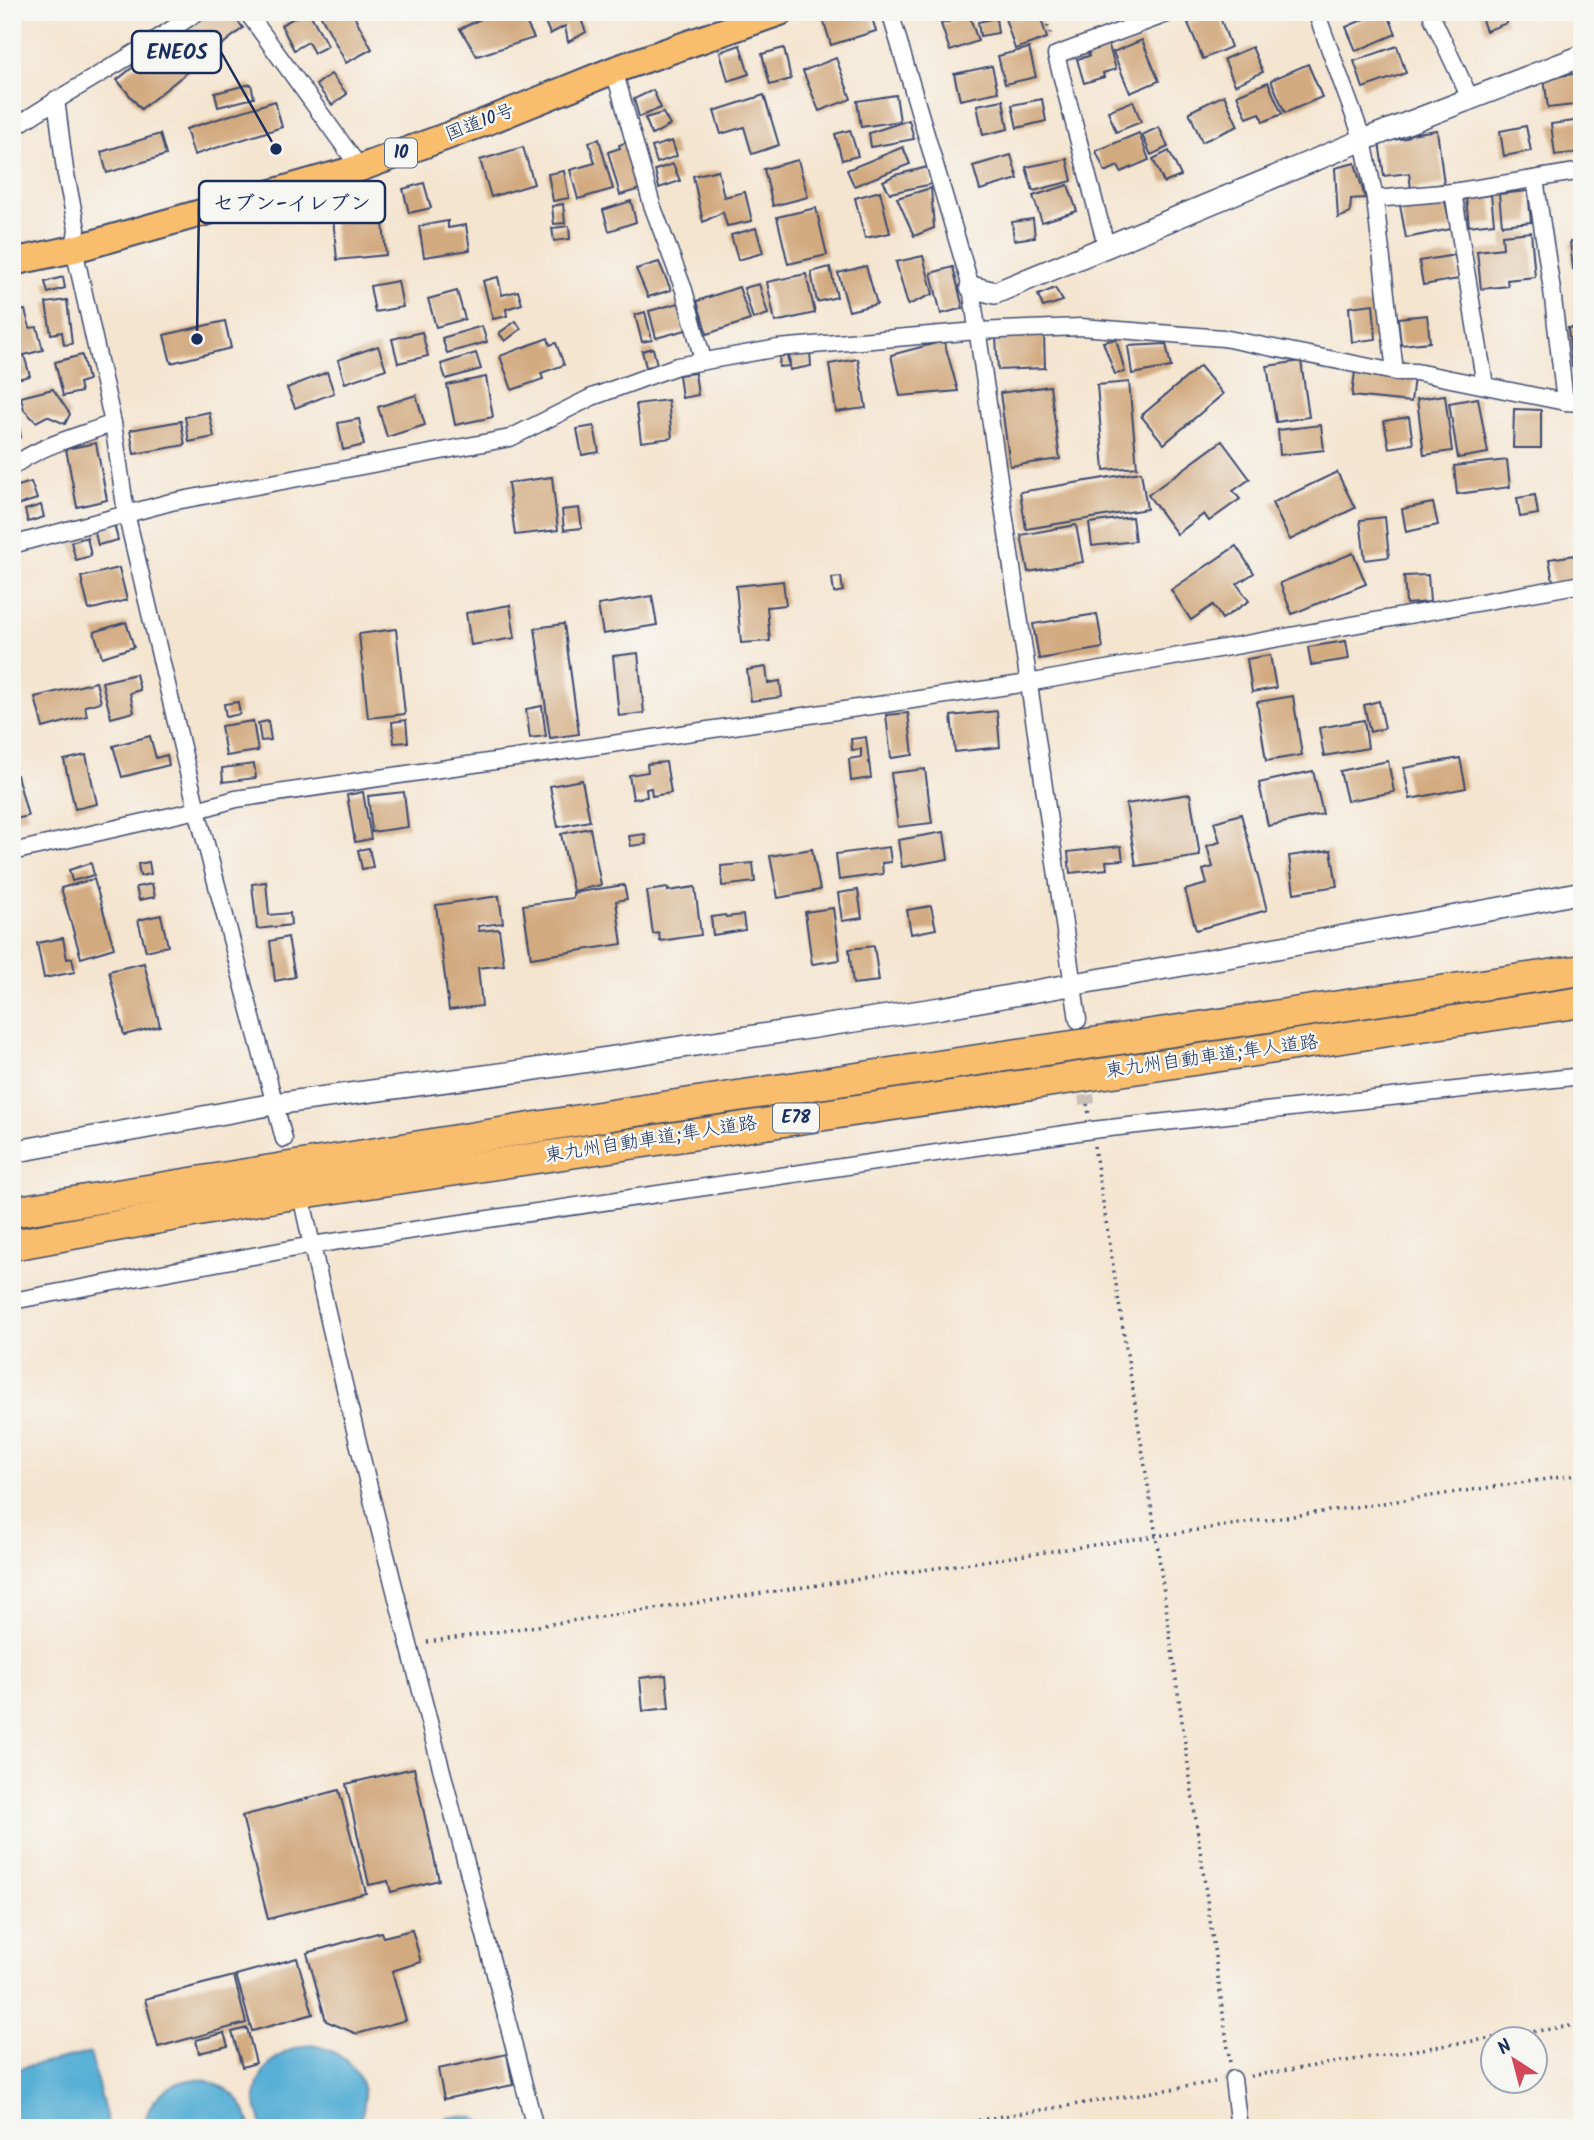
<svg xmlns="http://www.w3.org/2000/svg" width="1594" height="2140" font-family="Kalam,'Klee One',sans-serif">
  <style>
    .water { fill: #59b0d6; stroke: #3a709a; stroke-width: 2 }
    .building { fill: #d2aa80 }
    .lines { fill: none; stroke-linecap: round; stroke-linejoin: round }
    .minor-tunnel { stroke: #c9c1b9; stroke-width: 16; stroke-dasharray: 16 8; stroke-linecap: butt }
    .minor-casing { stroke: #3c4a6f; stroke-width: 19 }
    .tertiary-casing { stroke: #3c4a6f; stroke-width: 24 }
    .trunk-casing { stroke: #3c4a6f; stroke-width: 30 }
    .motorway-casing { stroke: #3c4a6f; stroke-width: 33 }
    .path { stroke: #3c4a6f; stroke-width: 3.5; stroke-dasharray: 2 5; stroke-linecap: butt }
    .minor { stroke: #fff; stroke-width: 16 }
    .tertiary { stroke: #fff; stroke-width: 21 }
    .trunk { stroke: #f9be6d; stroke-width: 26 }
    .motorway { stroke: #f9be6d; stroke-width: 30 }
    .labels { text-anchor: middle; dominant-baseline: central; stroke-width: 5; stroke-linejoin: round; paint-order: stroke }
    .shield { fill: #f6f6f2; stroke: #5d6b8a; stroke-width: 2 }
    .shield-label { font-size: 18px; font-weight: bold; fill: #1b2f5e }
    .street-label { font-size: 19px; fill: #1b2f5e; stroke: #f6f6f2 }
    .leader { fill: none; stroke: #1b2f5e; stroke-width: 2.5 }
    .callout-dot { fill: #1b2f5e; stroke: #f6f6f2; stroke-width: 2.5 }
    .callout { fill: #f6f6f2; stroke: #1b2f5e; stroke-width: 2.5 }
    .callout-label { font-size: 21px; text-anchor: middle; font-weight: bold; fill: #1b2f5e }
  </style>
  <rect width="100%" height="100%" fill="#f6f6f2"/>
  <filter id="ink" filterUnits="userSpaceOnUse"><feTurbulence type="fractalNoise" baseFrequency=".0143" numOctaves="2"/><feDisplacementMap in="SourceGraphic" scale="14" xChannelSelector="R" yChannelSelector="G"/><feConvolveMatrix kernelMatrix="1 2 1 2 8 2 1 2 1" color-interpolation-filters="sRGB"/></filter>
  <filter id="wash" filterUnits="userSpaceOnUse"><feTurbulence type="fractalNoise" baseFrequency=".00686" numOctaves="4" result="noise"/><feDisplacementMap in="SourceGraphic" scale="28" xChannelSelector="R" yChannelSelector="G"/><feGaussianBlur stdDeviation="1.57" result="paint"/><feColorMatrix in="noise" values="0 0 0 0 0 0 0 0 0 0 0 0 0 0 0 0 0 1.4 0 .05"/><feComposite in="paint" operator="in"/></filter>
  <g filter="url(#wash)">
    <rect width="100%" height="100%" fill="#f4e5d0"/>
    <g class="water">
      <path d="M311 2045C351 2051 380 2089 355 2128H264C242 2087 267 2050 311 2045Z"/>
      <polygon points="90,2053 109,2128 12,2128 12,2070"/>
      <path d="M197 2079C225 2083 246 2099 250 2128H143C149 2098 167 2082 197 2079Z"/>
      <polygon points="460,2116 474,2118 492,2128 427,2128 447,2118"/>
    </g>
    <g id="blocks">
      <g class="building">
        <polygon points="202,12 231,12 243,28 141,109 117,80"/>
        <polygon points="305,12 309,12 328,46 314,53 308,42 294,50 281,25"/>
        <polygon points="319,12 352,12 372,49 346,63"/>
        <polygon points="495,12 521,12 534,38 477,56 460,29"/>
        <polygon points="541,12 578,12 586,32 568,42 565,26 550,34"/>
        <polygon points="821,12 870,12 876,31 831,45"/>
        <polygon points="1003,12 1039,12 1047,38 1015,49"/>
        <polygon points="1218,12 1231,47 1203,59 1188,23"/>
        <polygon points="1381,12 1387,12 1396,34 1356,51 1346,27"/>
        <polygon points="1479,12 1503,12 1507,23 1486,31"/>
        <polygon points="969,15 978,41 950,51 941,24"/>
        <polygon points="996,18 998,33 980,36 978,22"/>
        <polygon points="1142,40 1159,81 1130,93 1113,52"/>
        <polygon points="1108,43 1116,69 1103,73 1104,77 1084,83 1077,59 1089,56 1088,49"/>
        <polygon points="740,45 749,74 728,81 720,52"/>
        <polygon points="1397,46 1406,73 1363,88 1354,61"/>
        <polygon points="1252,47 1263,72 1235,85 1224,59"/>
        <polygon points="784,48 791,79 770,85 762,54"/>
        <polygon points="1029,48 1036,77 1005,84 998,56"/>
        <polygon points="836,58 851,99 819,111 803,71"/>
        <polygon points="1308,64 1322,97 1285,113 1271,80"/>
        <polygon points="992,66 998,92 960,100 954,74"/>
        <polygon points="1582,73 1582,104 1548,108 1544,78"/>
        <polygon points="331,74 347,94 332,105 316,85"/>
        <polygon points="1268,82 1282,114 1263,122 1260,113 1247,118 1237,95"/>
        <polygon points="251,84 254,98 218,107 215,93"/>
        <polygon points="653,90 661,108 639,117 634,99"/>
        <polygon points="764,95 779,145 752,154 744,127 721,134 714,111"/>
        <polygon points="896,95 900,121 861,127 857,101"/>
        <polygon points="1224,95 1238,126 1202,142 1189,112"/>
        <polygon points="1042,99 1046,121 1017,128 1012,105"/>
        <polygon points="1003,100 1008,129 983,135 977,105"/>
        <polygon points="275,101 282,127 194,155 186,129"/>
        <polygon points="1133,101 1141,122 1116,132 1108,111"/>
        <polygon points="663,113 670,125 652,135 645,118"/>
        <polygon points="909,120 914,139 871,147 869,133"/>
        <polygon points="1582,120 1582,152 1555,155 1551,124"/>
        <polygon points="1526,126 1531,151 1504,156 1500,131"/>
        <polygon points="1159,127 1168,147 1151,155 1142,135"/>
        <polygon points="850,130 858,156 842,160 835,134"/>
        <polygon points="1437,130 1444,184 1411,189 1409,173 1384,176 1379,142 1406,138 1411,134"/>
        <polygon points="1139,133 1149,160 1121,172 1118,166 1105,172 1096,151"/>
        <polygon points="160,134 166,155 107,173 101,152"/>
        <polygon points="599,139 613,189 578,199 570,170 595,163 589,142"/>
        <polygon points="672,141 677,156 657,163 652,147"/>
        <polygon points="627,142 640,189 620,195 608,152 620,148 619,145"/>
        <polygon points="523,147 534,184 491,197 480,160"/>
        <polygon points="903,147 910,164 854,186 847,170"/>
        <polygon points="1169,151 1181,176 1164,183 1153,159"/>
        <polygon points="1011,155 1018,179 980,190 973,166"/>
        <polygon points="1067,159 1072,181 1033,191 1026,167"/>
        <polygon points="798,160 808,197 773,206 764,169"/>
        <polygon points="1355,163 1365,198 1351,199 1350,213 1338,218 1335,168"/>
        <polygon points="673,164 680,181 659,188 655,170"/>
        <polygon points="928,167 932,184 890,193 883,181 895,175"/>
        <polygon points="718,170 724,197 745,192 752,221 727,226 723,212 703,222 693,176"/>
        <polygon points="564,171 569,198 553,201 548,174"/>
        <polygon points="424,183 431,208 409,213 403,189"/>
        <polygon points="1068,185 1077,211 1042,222 1033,196"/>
        <polygon points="931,188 934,228 914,236 897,198"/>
        <polygon points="880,191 890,233 865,238 855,198"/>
        <polygon points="1528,191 1531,222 1502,225 1499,194"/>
        <polygon points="1491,195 1494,223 1469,226 1466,198"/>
        <polygon points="1444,197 1451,229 1406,238 1400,205"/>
        <polygon points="631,201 636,222 609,231 603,210"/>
        <polygon points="381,202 386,255 337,260 332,207"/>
        <polygon points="563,204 565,223 554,224 552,206"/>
        <polygon points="816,208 827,255 788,264 777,217"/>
        <polygon points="1033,219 1035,237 1014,240 1012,222"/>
        <polygon points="448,221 448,228 466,225 470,250 424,257 419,226"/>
        <polygon points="569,226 570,239 554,241 552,228"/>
        <polygon points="756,228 763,253 738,260 731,235"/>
        <polygon points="1531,232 1535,277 1507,280 1508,286 1481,289 1477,251 1503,248 1502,235"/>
        <polygon points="1582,241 1582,268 1573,269 1570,242"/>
        <polygon points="1455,255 1459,279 1423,285 1419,261"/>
        <polygon points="923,256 933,294 908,305 896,262"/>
        <polygon points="659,262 671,290 648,297 636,269"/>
        <polygon points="866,266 877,304 849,311 838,273"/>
        <polygon points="830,267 837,297 817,302 811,272"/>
        <polygon points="953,267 963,308 941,314 931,273"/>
        <polygon points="806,274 815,313 775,322 767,282"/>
        <polygon points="63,277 65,288 48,293 45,282"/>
        <polygon points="498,277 502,295 518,291 522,304 506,309 507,316 493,319 483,281"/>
        <polygon points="398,281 403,307 375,312 370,286"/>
        <polygon points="759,284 768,314 753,319 744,288"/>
        <polygon points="739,287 750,320 707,334 697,301"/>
        <polygon points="1055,288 1063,301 1043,307 1038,295"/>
        <polygon points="457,291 465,319 436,327 428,299"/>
        <polygon points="67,300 72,344 64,345 62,332 51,334 46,303"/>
        <polygon points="679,303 686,330 656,338 649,311"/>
        <polygon points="1373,304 1376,339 1352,342 1349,307"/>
        <polygon points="25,310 30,328 37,327 43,350 24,355 30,376 12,380 12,313"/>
        <polygon points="645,312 652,340 642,342 635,315"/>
        <polygon points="1427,315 1430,342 1401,345 1398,318"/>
        <polygon points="225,321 231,348 171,363 164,335"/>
        <polygon points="516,321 521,329 505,341 499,333"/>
        <polygon points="482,326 487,342 447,353 442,338"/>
        <polygon points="1582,327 1582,366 1572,367 1568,328"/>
        <polygon points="422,332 428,356 398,363 392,339"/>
        <polygon points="1044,334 1045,368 998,370 996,337"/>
        <polygon points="548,338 550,345 556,343 564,365 541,373 543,379 512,390 500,356"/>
        <polygon points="1116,339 1125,372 1115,374 1103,342"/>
        <polygon points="944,341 958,391 900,396 891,355"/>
        <polygon points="1166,344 1171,367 1132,374 1128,346"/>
        <polygon points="378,346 386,369 345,383 338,360"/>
        <polygon points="653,348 657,365 646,367 642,351"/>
        <polygon points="810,351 811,366 790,370 790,366 779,367 780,353 786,353 790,366 789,352"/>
        <polygon points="476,353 481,369 446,379 441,364"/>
        <polygon points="82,355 88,380 79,383 81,392 63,396 55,362"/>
        <polygon points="858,359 866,408 836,412 829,364"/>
        <polygon points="1301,361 1309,417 1276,422 1267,366"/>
        <polygon points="1200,366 1223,394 1164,444 1141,416"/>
        <polygon points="1355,371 1414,377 1411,402 1352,396"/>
        <polygon points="327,372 334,393 295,408 287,388"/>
        <polygon points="695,373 698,395 682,398 679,375"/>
        <polygon points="486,377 493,417 455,425 447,385"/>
        <polygon points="1129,382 1137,467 1104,470 1097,385"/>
        <polygon points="1050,386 1060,459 1010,466 1000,393"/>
        <polygon points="53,389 70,414 65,424 47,416 36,422 24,410 21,397"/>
        <polygon points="416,395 425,425 387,437 378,407"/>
        <polygon points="1445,395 1452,451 1424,455 1417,399"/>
        <polygon points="1478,398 1488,453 1458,458 1449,403"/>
        <polygon points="668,400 672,438 641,442 636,404"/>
        <polygon points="1514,409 1541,410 1541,448 1513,448"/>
        <polygon points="209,412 214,437 189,442 185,417"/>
        <polygon points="17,413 21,437 12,438 12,414"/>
        <polygon points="1409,417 1413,444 1389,448 1384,421"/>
        <polygon points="359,419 364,445 343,450 338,423"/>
        <polygon points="181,421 185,445 134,454 130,430"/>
        <polygon points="1321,425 1324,450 1280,455 1278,430"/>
        <polygon points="594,426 599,452 582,455 577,429"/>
        <polygon points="1222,441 1250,479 1233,491 1240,499 1209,521 1204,514 1177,534 1148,495"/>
        <polygon points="96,443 107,500 77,507 66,449"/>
        <polygon points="1507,460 1510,487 1457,494 1454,466"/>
        <polygon points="1141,472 1147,509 1026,529 1020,492"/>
        <polygon points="1337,472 1355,508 1290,540 1272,503"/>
        <polygon points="552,477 558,530 515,535 508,483"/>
        <polygon points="31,482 37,499 12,507 12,488"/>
        <polygon points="1535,495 1538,514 1520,517 1517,498"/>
        <polygon points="1433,503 1438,525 1406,532 1402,509"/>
        <polygon points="41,505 44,517 28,522 25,510"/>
        <polygon points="579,508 582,528 564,530 562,510"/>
        <polygon points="1132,517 1135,541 1092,546 1089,523"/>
        <polygon points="1385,517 1389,557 1365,560 1360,520"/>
        <polygon points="114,524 118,540 98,545 94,529"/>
        <polygon points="1076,525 1083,562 1028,572 1021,535"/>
        <polygon points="87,537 91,556 76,560 71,542"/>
        <polygon points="1236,546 1254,573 1237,584 1249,601 1222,619 1213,605 1191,620 1171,590"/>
        <polygon points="1353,553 1366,584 1292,614 1280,583"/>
        <polygon points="1582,554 1582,582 1554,587 1549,559"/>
        <polygon points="119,568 127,600 89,610 81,577"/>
        <polygon points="1428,575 1430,602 1406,604 1404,576"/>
        <polygon points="841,577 843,591 834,593 832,578"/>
        <polygon points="783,581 786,605 767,607 770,641 741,643 736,586"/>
        <polygon points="652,596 657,625 603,634 598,605"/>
        <polygon points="510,605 515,638 471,645 466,613"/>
        <polygon points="1097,614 1103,648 1039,659 1033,624"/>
        <polygon points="126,622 134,647 102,657 94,632"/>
        <polygon points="564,624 579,734 550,738 535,628"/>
        <polygon points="396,629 405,714 368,718 359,634"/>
        <polygon points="1346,641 1349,659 1311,665 1308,647"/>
        <polygon points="638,653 644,713 619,716 613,656"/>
        <polygon points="1270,655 1276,688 1252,692 1247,659"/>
        <polygon points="766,667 768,683 780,681 782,697 751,701 747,670"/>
        <polygon points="136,674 140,690 130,693 134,712 111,718 102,682"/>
        <polygon points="96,682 101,702 85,706 87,716 43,728 35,697"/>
        <polygon points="1293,696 1302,755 1266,761 1257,702"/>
        <polygon points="1379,701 1385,728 1370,732 1364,705"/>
        <polygon points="238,702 240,714 226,717 224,704"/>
        <polygon points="542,706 546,736 530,738 526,709"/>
        <polygon points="997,711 1000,747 955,752 951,716"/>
        <polygon points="908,713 913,755 891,758 886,715"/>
        <polygon points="406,720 408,742 394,743 392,722"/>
        <polygon points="1364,720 1368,748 1324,756 1319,728"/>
        <polygon points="253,721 258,751 226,756 221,726"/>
        <polygon points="268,721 271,740 261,741 258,723"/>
        <polygon points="150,736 156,758 167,755 169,765 122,777 113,746"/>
        <polygon points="866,737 871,778 851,781 849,759 861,757 861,749 852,750 851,739"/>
        <polygon points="86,755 97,804 75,809 64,760"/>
        <polygon points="1460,758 1466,788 1410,799 1404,768"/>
        <polygon points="1388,761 1394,792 1347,801 1340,771"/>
        <polygon points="666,762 671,793 652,796 651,788 646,789 647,797 633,799 629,775 648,772 647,764"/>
        <polygon points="254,764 256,778 223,782 222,768"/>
        <polygon points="925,769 932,823 898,827 891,773"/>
        <polygon points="1313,771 1323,814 1268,826 1259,783"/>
        <polygon points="17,775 28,816 12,820 12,777"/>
        <polygon points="582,780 590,821 558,827 550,786"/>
        <polygon points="363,792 371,839 355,842 347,795"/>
        <polygon points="404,792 408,827 372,832 368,796"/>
        <polygon points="1190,794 1200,856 1136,866 1126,804"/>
        <polygon points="1241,814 1267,910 1196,930 1185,890 1207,884 1203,870 1213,867 1207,846 1220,842 1214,822"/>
        <polygon points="590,828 601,885 573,891 561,834"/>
        <polygon points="944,832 948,859 902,867 898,840"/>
        <polygon points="645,834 646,844 631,846 629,836"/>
        <polygon points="1121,846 1123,860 1106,861 1107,869 1070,873 1068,852"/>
        <polygon points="889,847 891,862 882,863 883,874 839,880 836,854"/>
        <polygon points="369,848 373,867 362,869 358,850"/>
        <polygon points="812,849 820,890 778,898 770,856"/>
        <polygon points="1331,850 1337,886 1294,893 1289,856"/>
        <polygon points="149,862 151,874 140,876 138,864"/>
        <polygon points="91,863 94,875 72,881 69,870"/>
        <polygon points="753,863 755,882 722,886 721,866"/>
        <polygon points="94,879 114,948 81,958 61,888"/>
        <polygon points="266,882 269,915 290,913 291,925 257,929 252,884"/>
        <polygon points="152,884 155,897 139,900 136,887"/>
        <polygon points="624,885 627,899 616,901 622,944 531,958 523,905 573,898 573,893"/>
        <polygon points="695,887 701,935 660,941 659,933 653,934 647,891 668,888 668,891"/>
        <polygon points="858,890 862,918 842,921 838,893"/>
        <polygon points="499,896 503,923 478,926 479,931 499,929 504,965 478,968 482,1006 449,1010 436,905"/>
        <polygon points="931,906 936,929 911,934 907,910"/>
        <polygon points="833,908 840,960 812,964 805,912"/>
        <polygon points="161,915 168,946 146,951 138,920"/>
        <polygon points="725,915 726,917 743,915 745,930 713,935 711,917"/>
        <polygon points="288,937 295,977 275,981 270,941"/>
        <polygon points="63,938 67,959 72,958 75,972 44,978 37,943"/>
        <polygon points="874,946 879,981 853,984 849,949"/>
        <polygon points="144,963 160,1026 124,1035 109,971"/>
        <polygon points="666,1675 669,1708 643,1711 640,1678"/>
        <polygon points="414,1768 439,1880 391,1892 388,1881 369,1885 346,1784"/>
        <polygon points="339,1790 366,1893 268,1919 242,1816"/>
        <polygon points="412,1930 421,1962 392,1971 406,2020 357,2034 326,2021 307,1953 381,1932 383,1937"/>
        <polygon points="297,1958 313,2014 252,2031 236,1975"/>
        <polygon points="234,1976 246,2023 158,2047 145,1999"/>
        <polygon points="247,2028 256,2063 242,2067 232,2032"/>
        <polygon points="224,2033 228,2046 199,2053 196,2040"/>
        <polygon points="507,2054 513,2085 444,2099 438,2069"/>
      </g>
    </g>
  </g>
  <g filter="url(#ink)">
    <use href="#blocks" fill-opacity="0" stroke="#3c4a6f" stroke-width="2"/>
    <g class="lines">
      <polyline class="minor-tunnel" points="1084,1071 1087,1104"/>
      <g class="minor-casing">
        <g id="minor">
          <polyline points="247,12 360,168"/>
          <polyline points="890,12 971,287 1078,1020"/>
          <polyline points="1316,12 1363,140 1375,199 1453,192 1582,171"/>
          <polyline points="1432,17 1470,98"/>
          <polyline points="614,70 652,205 684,290 703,360"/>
          <polyline points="56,99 65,170 77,229 74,249 113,423 126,513 197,810 284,1139"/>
          <path d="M12 129C72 88 137 55 197 12"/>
          <polyline points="1535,179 1552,290 1565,402"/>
          <polyline points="1453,192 1485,385"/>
          <polyline points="1375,199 1395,372"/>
          <polyline points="1107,249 1056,55 1172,12"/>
          <path d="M12 467C40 445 80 436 113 423"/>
          <polyline points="12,545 171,502 510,438 592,397 677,366 778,348 977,331 1081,327 1223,338 1395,372 1416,372 1565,402 1582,403"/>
          <polyline points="12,852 197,810 236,799 1028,683 1582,584"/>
          <path d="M304 1209C371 1518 457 1822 535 2128"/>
          <polyline points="12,1301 312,1245 1092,1130 1582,1076"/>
          <polyline points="1233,2079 1239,2128"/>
        </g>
      </g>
      <g class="tertiary-casing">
        <g id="tertiary">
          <polyline points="971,287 995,293 1363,140 1582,56"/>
          <polyline points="12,1152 274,1104 522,1071 941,1008 1529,903 1582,892"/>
        </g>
      </g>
      <g class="trunk-casing">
        <polyline id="trunk" points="12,262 74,249 360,168 483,123 614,70 780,12"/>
      </g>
      <g class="motorway-casing">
        <g id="motorway">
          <polyline points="12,1212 630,1112 1582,970"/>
          <polyline points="12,1245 275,1197 1582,1002"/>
        </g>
      </g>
      <g class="path">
        <polyline points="1044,12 1051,37"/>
        <polyline points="1087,1104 1089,1114"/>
        <polyline points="1094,1146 1156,1536 1230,2063"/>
        <polyline points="427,1642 1582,1474"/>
        <polyline points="1250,2076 1582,2024"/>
        <polyline points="930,2128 1215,2082"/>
      </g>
      <use href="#minor" class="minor"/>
      <use href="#tertiary" class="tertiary"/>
      <use href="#trunk" class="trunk"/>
      <use href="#motorway" class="motorway"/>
    </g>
  </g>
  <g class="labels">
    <g class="shield">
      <rect x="385" y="138.5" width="32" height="29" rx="5"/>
      <rect x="773" y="1103.5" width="46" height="29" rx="5"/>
    </g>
    <g class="shield-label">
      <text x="401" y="153">10</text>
      <text x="796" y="1118">E78</text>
    </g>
    <g class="street-label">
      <text transform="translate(480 123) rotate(-21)">国道10号</text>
      <text transform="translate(1212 1057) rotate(-8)">東九州自動車道;隼人道路</text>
      <text transform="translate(651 1140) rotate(-9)">東九州自動車道;隼人道路</text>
    </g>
  </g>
  <path class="leader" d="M276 149L221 52M197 339L199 202"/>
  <g class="callout-dot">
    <circle cx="276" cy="149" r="7"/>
    <circle cx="197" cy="339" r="7"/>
  </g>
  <g class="callout">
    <rect x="132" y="31" width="89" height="42" rx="7"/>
    <rect x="199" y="181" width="186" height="42" rx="7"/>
  </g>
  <g class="callout-label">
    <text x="177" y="59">ENEOS</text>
    <text x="292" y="210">セブン-イレブン</text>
  </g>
  <rect width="1594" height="2140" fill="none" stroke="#f6f6f2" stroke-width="42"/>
  <g transform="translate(1514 2060) rotate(324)"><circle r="33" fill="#f6f6f2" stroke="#9ea6b7" stroke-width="2"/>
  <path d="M0-5L12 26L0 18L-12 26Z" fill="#d1495b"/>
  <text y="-10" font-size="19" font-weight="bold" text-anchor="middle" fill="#1b2f5e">N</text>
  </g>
</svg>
